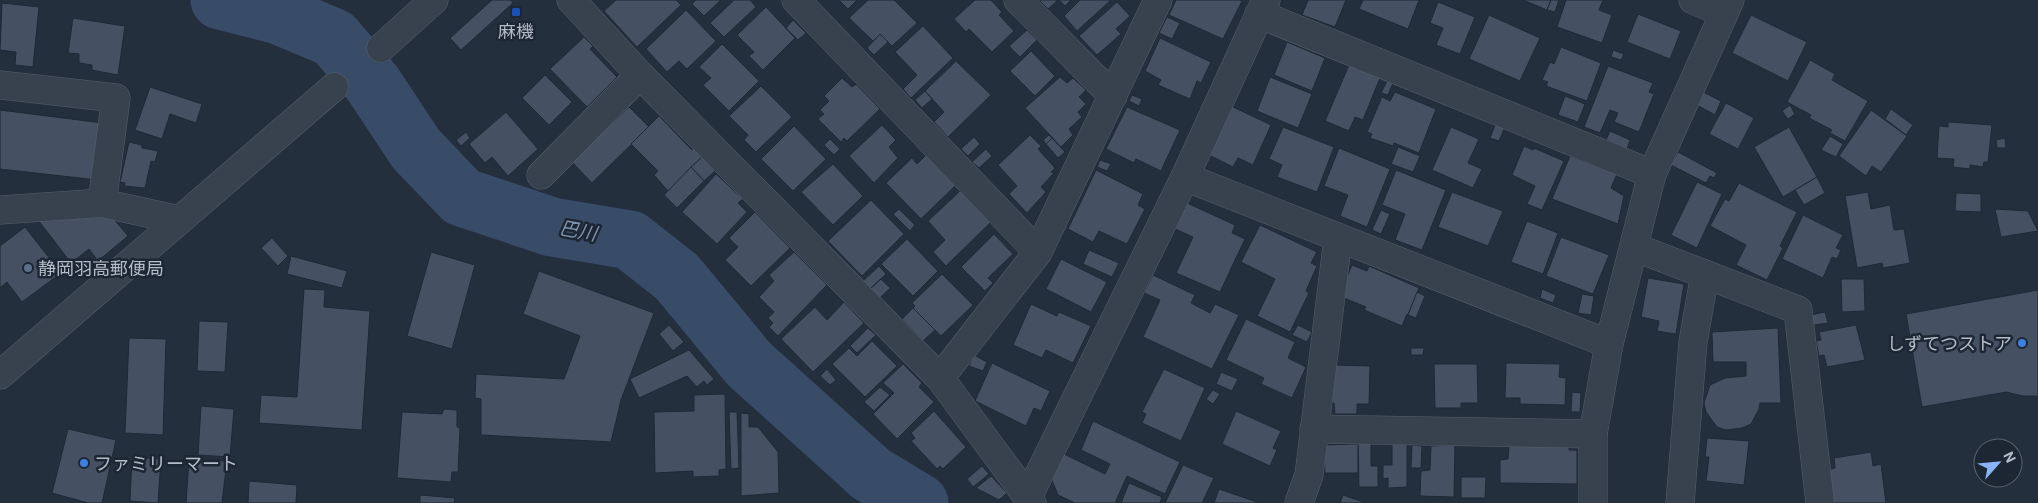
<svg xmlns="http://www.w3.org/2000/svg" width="2038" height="503" font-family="Roboto,'Noto Sans JP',sans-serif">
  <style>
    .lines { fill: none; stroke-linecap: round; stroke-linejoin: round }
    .river { stroke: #394c67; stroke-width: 59 }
    .building { fill: #455162; stroke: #1f2835 }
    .minor-casing { stroke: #565f6c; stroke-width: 29 }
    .minor { stroke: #38414e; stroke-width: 28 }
    .transit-dot { fill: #1a4fb4; stroke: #1d2633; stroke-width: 2 }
    .service-dot { fill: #5c6f8a; stroke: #1d2633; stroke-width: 2 }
    .shop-dot { fill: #3f7fe0; stroke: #1d2633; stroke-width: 2 }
    .labels { text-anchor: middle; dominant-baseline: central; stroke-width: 5; stroke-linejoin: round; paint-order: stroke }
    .poi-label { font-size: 18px; fill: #b4bcc9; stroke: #1d2633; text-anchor: start }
    .water-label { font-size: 19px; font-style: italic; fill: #7c92b1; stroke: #1d2633 }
  </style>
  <rect width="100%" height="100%" fill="#242f3e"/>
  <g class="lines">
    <polyline class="river" points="220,0 279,15 334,38 373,84 416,149 462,197 552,227 630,240 677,277 749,364 871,474 919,503"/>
  </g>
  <g class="building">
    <polygon points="492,0 511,0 513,3 461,50 450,38"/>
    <polygon points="616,0 676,0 681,5 637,47 604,11"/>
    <polygon points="696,0 721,0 704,16 692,4"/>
    <polygon points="734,0 750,0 756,7 724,37 710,23"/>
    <polygon points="839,0 857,0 848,9"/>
    <polygon points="868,0 894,0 917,23 892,46 880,34 873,41 849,18"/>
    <polygon points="975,0 991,0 1002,12 999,15 1014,31 992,52 969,29 966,32 954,19"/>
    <polygon points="1039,0 1058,0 1048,9"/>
    <polygon points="1059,0 1071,0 1065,6"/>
    <polygon points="1080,0 1111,0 1077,31 1064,16"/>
    <polygon points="1176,0 1240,0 1242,1 1223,39 1169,15"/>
    <polygon points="1308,0 1346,0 1335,27 1302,15"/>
    <polygon points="1363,0 1419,0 1408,29 1359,9"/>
    <polygon points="1523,0 1551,0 1547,10"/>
    <polygon points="1551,0 1559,0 1555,12 1547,10"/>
    <polygon points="1566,0 1603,0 1599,10 1612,15 1602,43 1557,27"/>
    <polygon points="1117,2 1130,16 1116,29 1121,34 1097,55 1079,36"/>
    <polygon points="1438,2 1475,17 1460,54 1436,45 1443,28 1430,23"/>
    <polygon points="2,3 39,7 33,67 15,65 16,52 0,50"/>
    <polygon points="766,7 795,38 763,70 749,56 754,52 737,35"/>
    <polygon points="686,10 716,41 687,69 679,61 667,72 646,49"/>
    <polygon points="1638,14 1681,31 1670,59 1627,42"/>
    <polygon points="1489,15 1540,38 1520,81 1469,59"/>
    <polygon points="1751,15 1807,42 1788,81 1732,53"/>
    <polygon points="1167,17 1180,23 1172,39 1159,33"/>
    <polygon points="73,18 125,26 118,75 92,70 92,65 79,63 79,54 68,53"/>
    <polygon points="793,20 806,33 798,40 786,28"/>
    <polygon points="923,26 953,58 911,98 903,89 917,75 895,52"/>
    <polygon points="1027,30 1037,40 1020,57 1009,46"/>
    <polygon points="880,34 888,42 874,55 867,48"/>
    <polygon points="584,37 593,46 590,49 617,77 587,107 550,69"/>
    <polygon points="1160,38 1211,62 1201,83 1197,81 1190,99 1158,85 1161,80 1145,71"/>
    <polygon points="1287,42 1325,58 1312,91 1274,75"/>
    <polygon points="722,44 759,81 729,111 703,85 711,78 699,67"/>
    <polygon points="1561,47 1601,63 1587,101 1546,86 1548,82 1542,80 1550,62 1554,64"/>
    <polygon points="1613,50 1624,54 1621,60 1611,57"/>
    <polygon points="1031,51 1055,76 1035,96 1010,71"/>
    <polygon points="1810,60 1835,74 1832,80 1868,101 1845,141 1830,133 1832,130 1809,118 1811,115 1787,102"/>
    <polygon points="956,61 991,95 948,137 934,122 944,112 925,91"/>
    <polygon points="1349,65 1380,78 1363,120 1355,117 1349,131 1325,121"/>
    <polygon points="1608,66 1653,83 1649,92 1654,94 1639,132 1614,122 1618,113 1610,110 1600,133 1584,127"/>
    <polygon points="545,75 572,102 549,125 522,98"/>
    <polygon points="1060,77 1067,83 1073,78 1086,90 1079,97 1086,104 1078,112 1082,117 1069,129 1073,135 1061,147 1025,108"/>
    <polygon points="1270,77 1312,94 1298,128 1257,111"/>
    <polygon points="842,78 852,87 856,84 880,109 847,141 844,138 841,142 818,119 824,114 820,110 829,101 824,96"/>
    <polygon points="1387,81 1393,83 1388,95 1381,93"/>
    <polygon points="761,86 792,117 756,152 744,140 748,135 729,116"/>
    <polygon points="150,87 202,104 196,123 170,114 162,139 135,130"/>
    <polygon points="925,91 932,99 922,108 915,100"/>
    <polygon points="1395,92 1436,109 1419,153 1394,143 1393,146 1370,138 1372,134 1367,132 1382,97 1390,101"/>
    <polygon points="1703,92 1721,101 1715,115 1697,105"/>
    <polygon points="1132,95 1142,99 1139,106 1129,101"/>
    <polygon points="1565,96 1585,104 1578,122 1558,115"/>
    <polygon points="1726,103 1754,118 1738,149 1709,134"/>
    <polygon points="1790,105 1795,114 1788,119 1782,111"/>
    <polygon points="1231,106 1271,125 1253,165 1238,158 1233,167 1209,155"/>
    <polygon points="629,107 649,127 592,183 570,160 605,126 607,128"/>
    <polygon points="1127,107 1180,130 1161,171 1136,159 1134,163 1106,149"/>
    <polygon points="1891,109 1913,125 1906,135 1885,119"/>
    <polygon points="0,110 103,123 97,180 0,169"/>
    <polygon points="1871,110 1907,136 1881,172 1872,166 1866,176 1839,156"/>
    <polygon points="506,112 538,149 508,176 492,157 485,163 469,144"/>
    <polygon points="659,116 692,150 693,148 702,157 668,191 654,175 658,171 631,144"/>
    <polygon points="1948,122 1992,125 1988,162 1984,162 1983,167 1970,165 1970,169 1953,167 1954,159 1937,158 1939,126 1948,127"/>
    <polygon points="1496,123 1505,127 1499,141 1490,138"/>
    <polygon points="882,125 896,140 889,147 898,158 874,183 849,156"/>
    <polygon points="794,126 826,159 793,191 761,159"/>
    <polygon points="1283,127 1334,147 1317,192 1277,177 1282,165 1269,159"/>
    <polygon points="1451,127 1479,139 1468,163 1482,169 1473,188 1432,170"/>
    <polygon points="1789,127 1817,177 1783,197 1754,147"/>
    <polygon points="1610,131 1630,140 1627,149 1606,140"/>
    <polygon points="466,132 470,138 461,146 456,140"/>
    <polygon points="1030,135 1041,146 1038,149 1055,168 1051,172 1054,173 1041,187 1046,192 1027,213 1009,194 1017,186 998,165"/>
    <polygon points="1049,135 1052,138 1046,144 1043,140"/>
    <polygon points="1830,136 1843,144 1836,157 1821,150"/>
    <polygon points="974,137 980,144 968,156 961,149"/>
    <polygon points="1052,138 1065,152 1058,158 1046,144"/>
    <polygon points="2005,138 2006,148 1997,148 1996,140"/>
    <polygon points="830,139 840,149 834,155 824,145"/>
    <polygon points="129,142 142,145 142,148 158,151 155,162 151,161 145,188 124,186 125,183 120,182"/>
    <polygon points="1524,146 1533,150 1534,148 1564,161 1542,210 1527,204 1535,186 1512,175"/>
    <polygon points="1398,147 1420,156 1413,172 1391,164"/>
    <polygon points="1339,148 1390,169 1367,227 1340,216 1348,195 1324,186"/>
    <polygon points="986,149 992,156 979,168 972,162"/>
    <polygon points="1678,152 1717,173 1714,178 1710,176 1706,183 1671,165"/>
    <polygon points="926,155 956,185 921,219 886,183 912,158 917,164"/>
    <polygon points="1570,156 1617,174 1611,188 1624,196 1618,224 1552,199"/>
    <polygon points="702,157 715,171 704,181 691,167"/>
    <polygon points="1100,160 1111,164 1107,171 1097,167"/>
    <polygon points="833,164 863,196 833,225 801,192"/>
    <polygon points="691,167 704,181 677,208 664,195"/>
    <polygon points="1096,170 1143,194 1138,205 1145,209 1127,244 1099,231 1093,242 1068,229"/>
    <polygon points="1396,170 1446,190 1422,250 1395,240 1405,214 1382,205"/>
    <polygon points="716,174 743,199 738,203 747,212 717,244 682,212"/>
    <polygon points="1817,177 1825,193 1804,205 1795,190"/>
    <polygon points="1697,182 1722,194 1697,248 1671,235"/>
    <polygon points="1739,183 1797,212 1780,246 1783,248 1767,280 1736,265 1746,245 1710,226 1725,199 1729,201"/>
    <polygon points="961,190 991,222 946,266 933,252 945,240 928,221"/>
    <polygon points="1452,192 1503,211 1488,246 1438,227"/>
    <polygon points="1868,192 1871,209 1890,205 1894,230 1904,229 1910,263 1883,268 1882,263 1857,268 1845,196"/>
    <polygon points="1956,193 1981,194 1981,212 1955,211"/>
    <polygon points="871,200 904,234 862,276 828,241"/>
    <polygon points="1185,202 1235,225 1232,233 1245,239 1220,292 1176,273 1193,237 1173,228"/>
    <polygon points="899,209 915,225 910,231 893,214"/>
    <polygon points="1995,209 2028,211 2038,231 2001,237"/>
    <polygon points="1381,210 1390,214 1381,234 1372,230"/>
    <polygon points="32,212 113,218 128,236 98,261 89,249 71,263"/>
    <polygon points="755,212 790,248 751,286 725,260 738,247 729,238"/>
    <polygon points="1803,215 1843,235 1836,248 1841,250 1837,259 1832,257 1823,278 1782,259"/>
    <polygon points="1527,221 1558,233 1543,274 1511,262"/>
    <polygon points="1260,225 1317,252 1311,263 1317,266 1306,291 1309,293 1290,332 1257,316 1275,279 1241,262"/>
    <polygon points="25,227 61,273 22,302 7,282 0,288 0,246"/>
    <polygon points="994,234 1013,254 988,278 993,283 985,291 961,267"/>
    <polygon points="1561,237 1609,255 1593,294 1546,276"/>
    <polygon points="272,238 288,256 278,266 261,248"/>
    <polygon points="907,239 938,271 913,296 881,264"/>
    <polygon points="1089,250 1119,263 1112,277 1083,264"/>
    <polygon points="431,252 475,265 452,349 407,336"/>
    <polygon points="794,252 827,285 778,336 769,327 773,323 768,318 774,312 759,297 774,281 769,275"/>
    <polygon points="291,256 347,271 342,288 287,274"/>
    <polygon points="1061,259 1107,282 1091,312 1046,289"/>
    <polygon points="1352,265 1367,271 1369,266 1419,288 1408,315 1407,314 1402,326 1364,310 1366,307 1339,296"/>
    <polygon points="879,266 886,274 870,289 862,282"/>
    <polygon points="539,271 654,313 621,400 611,442 481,435 481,399 475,398 476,374 564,379 580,336 523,314"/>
    <polygon points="942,274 973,305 941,336 913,308 915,306 912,303"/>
    <polygon points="1153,275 1195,295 1191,303 1210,313 1215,304 1239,315 1212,369 1143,337 1160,300 1144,293"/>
    <polygon points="1648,278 1684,284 1676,334 1657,331 1659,321 1641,317"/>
    <polygon points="881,279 890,288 879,299 870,289"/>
    <polygon points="1841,279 1864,279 1865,311 1842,312"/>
    <polygon points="304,289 325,290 324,307 370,311 362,430 259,423 261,395 297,397"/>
    <polygon points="1542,289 1556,295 1553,303 1540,298"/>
    <polygon points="2038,290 2038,396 2023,396 2006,392 1922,407 1906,314"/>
    <polygon points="1417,292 1425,296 1416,318 1408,315"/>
    <polygon points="1582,294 1594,296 1591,315 1578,313"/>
    <polygon points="844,302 864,323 813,372 781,339 815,307 827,320"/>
    <polygon points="1031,304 1057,316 1059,312 1091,326 1073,363 1046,350 1042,358 1013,345"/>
    <polygon points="913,308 935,330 923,341 902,319"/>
    <polygon points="1825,312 1828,323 1814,325 1811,315"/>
    <polygon points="1246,319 1295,342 1288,358 1306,367 1292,398 1261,384 1264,378 1226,360"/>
    <polygon points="199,321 228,322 225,372 197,371"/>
    <polygon points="669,325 684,342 673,351 659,334"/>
    <polygon points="1298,325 1312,332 1307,342 1292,335"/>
    <polygon points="1856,325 1865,360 1827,367 1824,355 1819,356 1816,341 1821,340 1819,332"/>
    <polygon points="868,328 876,335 857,353 850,346"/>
    <polygon points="1778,328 1781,403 1760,403 1759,409 1751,424 1742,428 1726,430 1717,427 1706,412 1704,403 1710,385 1725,378 1746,376 1746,362 1713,362 1712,332"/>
    <polygon points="129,338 166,339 163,435 125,433"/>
    <polygon points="872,341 897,366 865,397 832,364 849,348 857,356"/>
    <polygon points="1411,348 1424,348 1423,355 1411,355"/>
    <polygon points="689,350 714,379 707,385 704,381 697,387 687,376 639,398 630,379"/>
    <polygon points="974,355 987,362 983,371 969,366"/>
    <polygon points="992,363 1050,391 1041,411 1034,408 1026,426 975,401"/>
    <polygon points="1506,363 1560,364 1559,377 1566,378 1565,405 1520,404 1520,398 1505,398"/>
    <polygon points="903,364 922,383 919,387 934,402 897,439 873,414 894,393 883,383"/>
    <polygon points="1434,364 1477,364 1478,403 1461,403 1461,408 1435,408"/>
    <polygon points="1333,365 1370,366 1369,404 1357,404 1357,414 1335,414 1334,403 1332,403"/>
    <polygon points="827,369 836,380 830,385 820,376"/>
    <polygon points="1164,369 1205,388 1181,441 1142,423 1146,414 1142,412"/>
    <polygon points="1221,372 1238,379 1232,391 1216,384"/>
    <polygon points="880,387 890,395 874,411 864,402"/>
    <polygon points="1213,390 1220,394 1213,404 1206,399"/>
    <polygon points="1572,392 1581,393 1580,412 1571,412"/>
    <polygon points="725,394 726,469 719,470 719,476 693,477 693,471 655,473 654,412 694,411 694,395"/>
    <polygon points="201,406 234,409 230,457 198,455"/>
    <polygon points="444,409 457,410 457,427 460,428 458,472 452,472 451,482 397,478 402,412 442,414"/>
    <polygon points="934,411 966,447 943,469 940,466 937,469 911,441 915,438 911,433"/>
    <polygon points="1236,411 1281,431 1273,448 1277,450 1270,466 1222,444"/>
    <polygon points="729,412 737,412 739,468 731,469"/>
    <polygon points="741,413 749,414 749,427 758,427 778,452 779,493 741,496"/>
    <polygon points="1093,421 1180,462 1165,494 1127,476 1115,503 1075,503 1058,495 1051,478 1064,454 1105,474 1110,464 1081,450"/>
    <polygon points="68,429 116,440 102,503 88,503 52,493"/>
    <polygon points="1707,438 1749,441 1744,485 1706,481 1709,457 1705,457"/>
    <polygon points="1358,442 1371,443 1371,466 1378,466 1378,487 1359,487"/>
    <polygon points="1392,443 1407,444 1407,487 1388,488 1388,478 1383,479 1383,465 1392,465"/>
    <polygon points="1358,444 1358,473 1325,473 1324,445"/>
    <polygon points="1412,445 1422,446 1421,468 1411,468"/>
    <polygon points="1455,445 1454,497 1420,496 1421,471 1430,470 1431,446"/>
    <polygon points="1509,446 1569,446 1569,450 1577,450 1577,484 1500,483 1500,460 1508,459"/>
    <polygon points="1871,452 1873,466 1881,464 1886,503 1833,503 1828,470 1835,468 1834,458"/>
    <polygon points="132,457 161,459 158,503 130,501"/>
    <polygon points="189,459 227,461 222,503 186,503"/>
    <polygon points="1183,465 1214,478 1202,503 1165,503"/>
    <polygon points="982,466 989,474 973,487 967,479"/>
    <polygon points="991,476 1007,493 999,500 976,488"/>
    <polygon points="1461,477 1486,477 1485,498 1461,498"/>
    <polygon points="249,481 297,485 296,503 248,503"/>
    <polygon points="1129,483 1162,497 1160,503 1121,503"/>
    <polygon points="1219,489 1260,503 1214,503"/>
    <polygon points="420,495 455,498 454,503 420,503"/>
    <polygon points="1343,495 1366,503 1340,503"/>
  </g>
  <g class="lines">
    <g class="minor-casing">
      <g id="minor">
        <polyline points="571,0 640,75 940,378 1032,503"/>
        <polyline points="796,0 1038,252"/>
        <polyline points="1018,0 1113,96"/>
        <polyline points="1693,0 1724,13"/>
        <polyline points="1259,14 1652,174"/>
        <polyline points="381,48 434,0"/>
        <polyline points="0,85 116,98 102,203"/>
        <polyline points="541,175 640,75"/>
        <polyline points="1185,177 1609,344"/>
        <polyline points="0,210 102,203 179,220"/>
        <polyline points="1634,247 1798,310 1820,503"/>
        <polyline points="0,375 334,87"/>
        <polyline points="940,378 1038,252 1158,0"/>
        <polyline points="1314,429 1593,434"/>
        <polyline points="1028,497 1185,177 1266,0"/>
        <polyline points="1299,503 1309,475 1338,238"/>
        <polyline points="1593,503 1593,434 1609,344 1652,174 1730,0"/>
        <polyline points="1680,503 1693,342 1705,274"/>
      </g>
    </g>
    <use href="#minor" class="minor"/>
  </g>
  <rect class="transit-dot" x="511" y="7" width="10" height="10" rx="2.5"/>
  <circle class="service-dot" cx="28" cy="268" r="5"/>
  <g class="shop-dot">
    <circle cx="2022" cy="343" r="5"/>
    <circle cx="84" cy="463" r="5"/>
  </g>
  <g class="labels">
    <g class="poi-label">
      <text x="516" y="31" text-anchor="middle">麻機</text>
      <text x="38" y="268">静岡羽高郵便局</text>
      <text x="2012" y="343" text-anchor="end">しずてつストア</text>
      <text x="94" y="463">ファミリーマート</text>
    </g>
    <g class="water-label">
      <text transform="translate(578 231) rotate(10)">巴川</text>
    </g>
  </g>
  <g transform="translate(1998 463) rotate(63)"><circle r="24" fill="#1d2633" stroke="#59626f"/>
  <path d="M0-4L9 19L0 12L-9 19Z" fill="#8ab4f8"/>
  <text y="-8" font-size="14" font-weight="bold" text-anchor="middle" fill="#b4bcc9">N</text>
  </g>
</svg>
